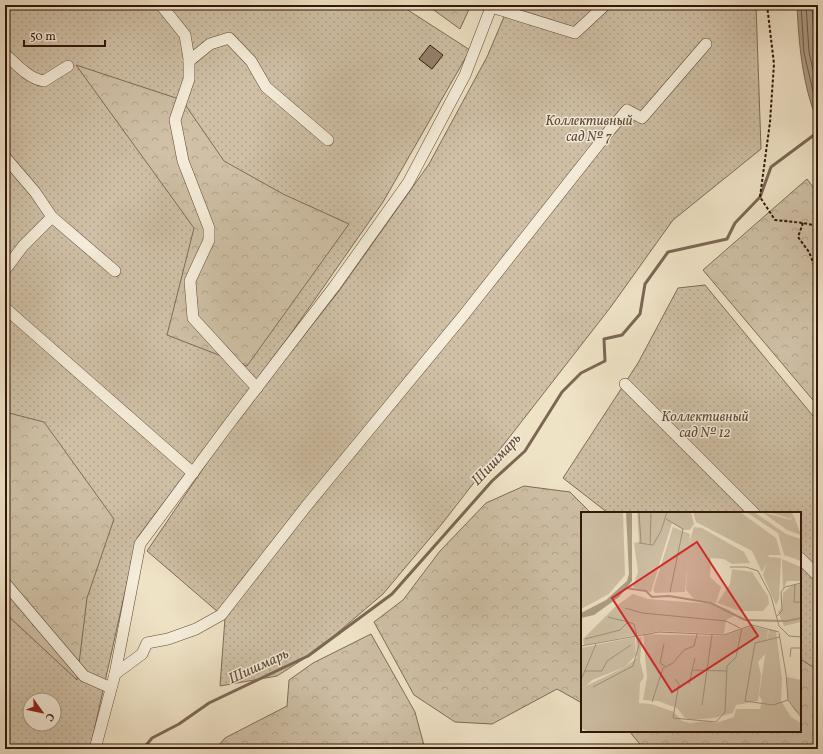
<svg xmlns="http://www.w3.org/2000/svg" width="823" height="754" font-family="Vollkorn,serif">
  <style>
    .grass { fill: url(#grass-dots); stroke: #806b58; fill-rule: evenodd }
    .forest { fill: url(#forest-crowns); stroke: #806b58 }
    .water { fill: #ae9d86; stroke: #7c6755 }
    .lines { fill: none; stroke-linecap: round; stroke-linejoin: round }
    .shore { stroke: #705a48; stroke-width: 1 }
    .stream { stroke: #7c6755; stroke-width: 3 }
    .building { fill: #94816c; stroke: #31160b }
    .minor-casing { stroke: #60493a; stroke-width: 12 }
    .path { stroke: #31160b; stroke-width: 2; stroke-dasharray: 3 2; stroke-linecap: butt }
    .minor { stroke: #f5edda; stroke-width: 11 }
    .labels { text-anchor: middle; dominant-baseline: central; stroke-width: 3; stroke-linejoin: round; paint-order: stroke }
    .park-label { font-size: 14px; font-style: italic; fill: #60493a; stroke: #f5edda }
    .water-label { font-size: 15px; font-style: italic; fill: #634c3c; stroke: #f5edda }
    .inset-river { fill: none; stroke: #ae9d86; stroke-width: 2 }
    .inset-road { fill: none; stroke: #a3917b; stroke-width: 1 }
    .view { fill: #d62828; fill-opacity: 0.15; stroke: #d62828; stroke-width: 2 }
    .inset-edge { fill: none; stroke: #31160b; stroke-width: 2 }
  </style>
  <defs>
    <pattern id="grass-dots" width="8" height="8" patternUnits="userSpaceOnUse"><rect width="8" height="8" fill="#cfc0a6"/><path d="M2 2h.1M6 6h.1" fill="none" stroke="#b2a48e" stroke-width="1.8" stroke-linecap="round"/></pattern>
    <pattern id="forest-crowns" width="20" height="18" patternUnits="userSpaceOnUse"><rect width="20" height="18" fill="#cfc0a6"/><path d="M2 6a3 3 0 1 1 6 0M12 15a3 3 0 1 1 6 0" fill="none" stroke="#b2a48e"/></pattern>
  </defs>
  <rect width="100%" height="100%" fill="#efe3c6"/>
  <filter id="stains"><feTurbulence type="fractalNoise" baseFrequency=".005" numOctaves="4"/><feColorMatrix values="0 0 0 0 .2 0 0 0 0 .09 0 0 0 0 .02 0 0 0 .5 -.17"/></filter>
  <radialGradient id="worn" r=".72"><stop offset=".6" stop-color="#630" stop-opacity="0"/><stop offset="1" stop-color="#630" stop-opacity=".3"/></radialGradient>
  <g class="grass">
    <path d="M5 5H400L470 50 383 202 292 332 137 538 90 749H5ZM30 700H54V724H30Z"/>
    <polygon points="509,5 756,5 761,149 673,220 610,308 441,525 383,594 316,651 277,676 220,686 225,618 147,551 230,429 339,291 429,164 487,57"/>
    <polygon points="705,285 818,422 818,678 800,664 800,513 608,513 563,478 638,363 678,288"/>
  </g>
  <g class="forest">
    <polygon points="427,5 471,5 460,29"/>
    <polygon points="76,65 182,100 224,161 283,194 349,224 247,366 167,335 194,228"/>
    <polygon points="807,179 818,194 818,406 703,270"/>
    <polygon points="5,412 44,422 114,519 87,598 77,680 5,613"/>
    <polygon points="524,486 570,492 591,513 582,513 582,703 557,689 492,724 455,722 414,695 374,622 403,600 440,551 486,503"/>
    <polygon points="371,634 415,712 425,749 215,749 225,738 287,706 289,680 313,663"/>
    <polygon points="800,659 818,670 818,749 644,749 629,731 800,731"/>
  </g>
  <path class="water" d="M797 5H818V122C802 85 799 44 797 5Z"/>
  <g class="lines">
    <g class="shore">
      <polyline points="801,5 804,53 818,112"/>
      <polyline points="806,5 809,52 818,92"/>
      <polyline points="812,5 815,51 818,65"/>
    </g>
    <polyline class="stream" points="143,749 152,738 179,724 209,703 308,656 392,594 492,481 525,451 562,392 581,373 605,361 604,339 622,335 640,314 645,284 668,252 727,239 735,223 760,197 771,167 818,132"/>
  </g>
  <polygon class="building" points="430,45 443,55 432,69 419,59"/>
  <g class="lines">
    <g class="minor-casing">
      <g id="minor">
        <polyline points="161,5 185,35 189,59 189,79 175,120 183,161 209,228 209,240 190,281 193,318 257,388"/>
        <polyline points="485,5 575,33 605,5"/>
        <path d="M5 54C16 64 29 79 44 81L68 66"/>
        <polyline points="189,61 210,44 229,38 251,61 266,87 328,140"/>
        <polyline points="5,157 35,192 52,217 115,271"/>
        <polyline points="5,270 23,246 52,217"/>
        <polyline points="5,308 193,473"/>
        <polyline points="625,384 754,513"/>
        <polyline points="800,558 818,576"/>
        <polyline points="5,583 84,676 111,688"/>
        <polyline points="115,674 142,654 147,643 168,639 196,629 221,615 308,504 463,316 610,130 627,110 642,118 706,44"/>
        <polyline points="95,749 115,674 140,544 229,424 334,287 408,183 465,75 492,5"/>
      </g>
    </g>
    <g class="path">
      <polyline points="767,5 774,64 770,122 760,197 775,220 803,223 818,226"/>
      <polyline points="803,223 798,237 809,252 818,275"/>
    </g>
    <use href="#minor" class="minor"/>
  </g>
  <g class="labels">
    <g class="park-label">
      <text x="589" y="121">Коллективный<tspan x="589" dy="16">сад № 7</tspan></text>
      <text x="705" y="417">Коллективный<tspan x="705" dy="16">сад № 12</tspan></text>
    </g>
    <g class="water-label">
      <text transform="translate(497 460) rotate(-47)">Шишмарь</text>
      <text transform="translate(259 667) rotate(-25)">Шишмарь</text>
    </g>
  </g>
  <g transform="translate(581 512)">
    <rect width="220" height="220" fill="#efe3c6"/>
    <path d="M56 0H86L73 32 58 31ZM188 0H212L210 7ZM92 15 109 22 104 80 74 81 72 78ZM220 72V110L203 114 197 100 201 95 202 81 211 73ZM52 82 67 87 131 92 148 98 153 104 145 108 143 122 78 119 3 133 2 127 35 94ZM171 114 187 118 185 141 177 150 180 163 177 189 155 193 152 201 133 206 109 208 103 205 96 196 77 189 62 188 66 165 62 122 142 124ZM54 125 55 143 44 155 11 168 0 179V136Z" fill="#cfc0a6"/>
    <path d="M0 0H42L44 63 28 82 0 97ZM84 0H110L113 12 109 18H102L91 11 70 80 52 75 57 60 53 31 60 29 70 33 77 19V4ZM112 0H159L195 26 200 43H188L187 45 200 46 198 87 195 93 182 63 186 50 181 60 171 39 115 10ZM165 0H173L205 22 220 27V49L203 43 197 21ZM181 0 210 8 212 2 220 23 206 18ZM113 15 121 16 163 40 169 51 151 52 143 47 130 46 129 65 140 75 135 91 113 87 105 78 107 34ZM201 47 220 55V69H206L202 78ZM151 57 171 60 187 84 188 92 182 99H159L136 91 149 72ZM188 117 195 119 201 167 200 189 210 205 220 211V220H8L0 216V180L3 175 44 155 56 146 55 126 61 125 59 149 63 165 59 171 58 191 70 192 93 200 101 209 109 211 124 209 135 211 153 205 155 197H179L181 189 178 183ZM163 121 157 155 136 161 138 150 136 143 142 128ZM91 123 115 124 117 136 103 141 93 166 89 152 93 142ZM206 165 220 168V203L213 198 206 185Z" fill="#cfc0a6"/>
    <path d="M45 0H51V69L38 85 13 103 0 106V101L25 88 46 69 48 62Z" fill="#ae9d86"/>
    <path class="inset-river" d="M45 76 65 79 71 85 88 84 130 91 164 108 206 109 220 106"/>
    <path class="inset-road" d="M58 0 60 31M85 7 102 17 89 80M58 31 72 33 80 19 86 0M69 33 70 0M149 55H165L177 59 190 84 198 114 208 124 220 125M214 72 213 90H220M44 96 61 101 145 109 159 116M27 105 47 110M195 105 201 99 200 80 204 75 220 71M198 121 205 162 207 188 220 205M199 125 174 131 164 189 192 193 207 188M4 127 39 118 47 110 53 112 58 133 52 154 12 175M83 132 79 151 84 154M0 134 78 120 143 123 171 113 198 120M209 145 210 136H220M112 158 146 159M4 159H21L26 149 50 133M94 167 98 172 92 206 135 210 144 200 146 154 155 145 161 116M0 168 15 132M108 172 114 146M71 190 82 156 92 151 103 138 113 134 116 122M121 193 131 123"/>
    <path class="view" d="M116 30 177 124 91 180 31 86Z"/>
    <rect width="220" height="220" class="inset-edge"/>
  </g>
  <rect width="823" height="754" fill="none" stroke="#efe3c6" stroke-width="20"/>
  <rect x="6" y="6" width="811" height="742" fill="none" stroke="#31160b" stroke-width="2"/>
  <rect x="10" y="10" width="803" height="734" fill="none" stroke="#31160b"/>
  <g transform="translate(42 712) rotate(123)"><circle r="19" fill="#f5edda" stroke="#a79787"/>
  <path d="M0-3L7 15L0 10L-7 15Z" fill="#8f2418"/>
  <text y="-6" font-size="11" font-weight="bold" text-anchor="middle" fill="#31160b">С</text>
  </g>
  <path d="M24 40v6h81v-6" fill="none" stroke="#31160b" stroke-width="2"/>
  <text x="30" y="40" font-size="12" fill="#31160b" stroke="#f5edda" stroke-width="3" paint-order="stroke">50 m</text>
  <rect width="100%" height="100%" filter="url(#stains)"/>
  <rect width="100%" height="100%" fill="url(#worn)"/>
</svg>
